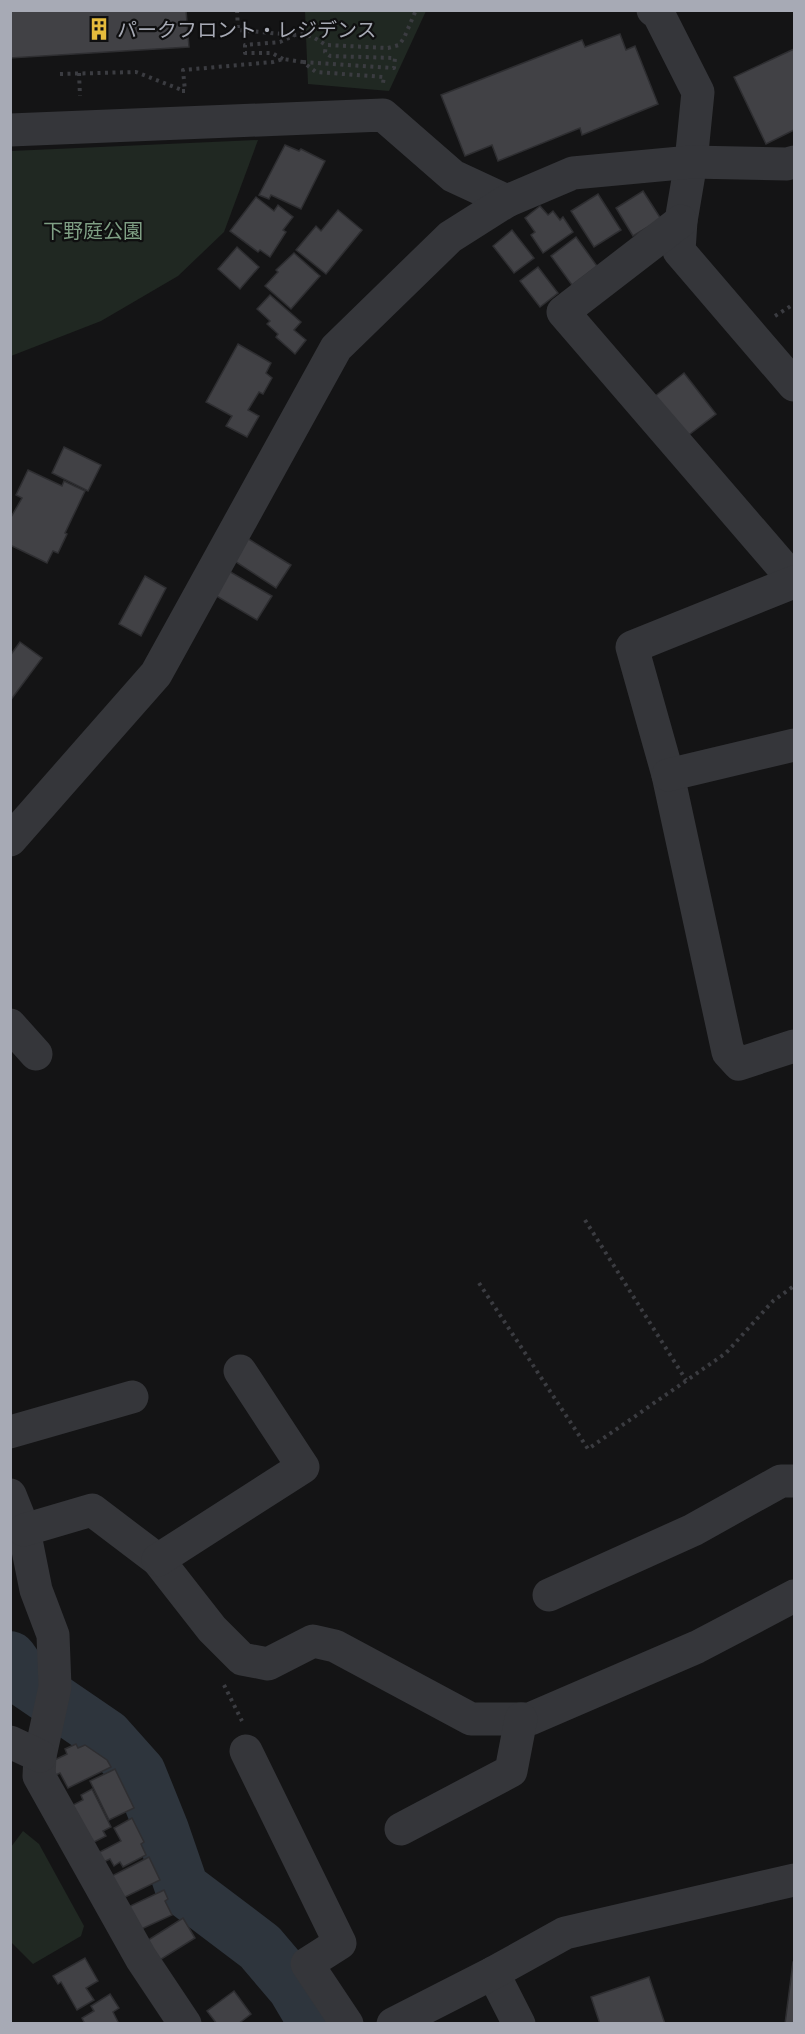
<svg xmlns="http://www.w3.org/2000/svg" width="805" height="2034" font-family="'Open Sans','Noto Sans JP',sans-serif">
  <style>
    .green { fill: #202822 }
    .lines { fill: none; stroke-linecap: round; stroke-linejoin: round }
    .river { stroke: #2e353d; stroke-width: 54 }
    .building { fill: #414145; stroke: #2e2e31; stroke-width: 1.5 }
    .path { stroke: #3b3c41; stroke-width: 4; stroke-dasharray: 3 4.5; stroke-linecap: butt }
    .minor { stroke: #35363a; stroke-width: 33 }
    .labels { text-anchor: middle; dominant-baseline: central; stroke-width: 4.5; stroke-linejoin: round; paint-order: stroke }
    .poi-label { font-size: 20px; fill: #a7aab5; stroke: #0f0f10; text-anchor: start }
    .park-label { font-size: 20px; fill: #7f9f84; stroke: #0f0f10 }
  </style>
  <rect width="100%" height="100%" fill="#141415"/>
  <g class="green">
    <polygon points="305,11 305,10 426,11 389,91 308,84"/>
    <polygon points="258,140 224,232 178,276 101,321 11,356 11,151"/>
    <polygon points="23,1831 39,1844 84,1926 81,1936 33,1964 11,1942 11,1847"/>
  </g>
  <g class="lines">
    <polyline class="river" points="10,1658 27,1682 106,1736 139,1773 162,1830 182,1888 260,1947 294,1987 316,2024"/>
  </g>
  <g class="building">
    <polygon points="10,10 186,10 189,47 10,58"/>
    <polygon points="620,34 626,50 635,46 658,104 582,135 580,128 498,161 492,145 465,156 441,95 582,40 585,47"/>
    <polygon points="794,49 794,130 766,144 734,77"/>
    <polygon points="285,145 299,151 301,149 325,161 301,209 271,195 269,199 259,195"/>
    <polygon points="643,191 661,219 633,236 616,208"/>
    <polygon points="598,194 621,230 594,247 571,211"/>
    <polygon points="256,197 274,211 278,205 293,217 283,230 286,232 270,257 260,250 258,252 230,231"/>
    <polygon points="540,206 548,215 553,211 560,220 563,217 573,232 543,253 531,235 535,232 525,218"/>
    <polygon points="338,210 362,230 326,274 296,250 316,226 321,231"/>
    <polygon points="512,230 534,258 514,273 493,246"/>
    <polygon points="576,237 597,266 572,285 551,256"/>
    <polygon points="237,247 259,267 240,289 218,269"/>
    <polygon points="294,253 320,276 291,309 265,286 278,272 276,270"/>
    <polygon points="538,267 558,293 540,307 520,281"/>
    <polygon points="270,295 301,322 294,330 306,340 295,354 276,337 278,334 267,324 270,321 257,309"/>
    <polygon points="238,344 271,363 266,373 272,378 263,394 259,392 248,410 259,416 247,437 226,426 232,416 206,402"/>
    <polygon points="684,373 716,414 686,437 654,397"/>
    <polygon points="64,447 101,465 88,491 52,473"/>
    <polygon points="28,470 62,486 64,481 85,491 65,533 67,534 58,553 53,551 47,563 10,545 10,519 22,498 16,495"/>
    <polygon points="247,538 291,565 276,588 233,560"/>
    <polygon points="227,570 272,596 257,620 213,594"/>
    <polygon points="145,576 166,588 141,636 119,624"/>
    <polygon points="20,642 42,658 10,701 10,651 12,653"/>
    <polygon points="76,1744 78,1748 85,1745 107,1760 111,1767 68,1788 60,1773 56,1775 50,1762 67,1754 65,1749"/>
    <polygon points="115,1769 134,1808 109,1820 90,1781"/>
    <polygon points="92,1789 111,1827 103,1831 106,1836 88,1845 69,1807 83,1800 81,1795"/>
    <polygon points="132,1818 144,1842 141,1844 146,1855 123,1867 120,1862 114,1866 110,1859 99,1864 94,1855 121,1841 114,1828"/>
    <polygon points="149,1857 160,1880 117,1901 106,1879"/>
    <polygon points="164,1890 168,1899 165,1901 172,1915 137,1931 126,1908"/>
    <polygon points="183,1918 195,1938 155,1963 142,1944"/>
    <polygon points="85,1958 98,1981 86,1988 94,2000 77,2010 61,1982 58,1984 53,1976"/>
    <polygon points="793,1962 794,1962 794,2024 785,2024"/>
    <polygon points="649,1977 665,2024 600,2024 591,1997"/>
    <polygon points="234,1991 251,2014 238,2024 217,2024 207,2011"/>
    <polygon points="110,1994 119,2008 113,2012 119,2024 85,2024 82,2018 94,2011 91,2006"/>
  </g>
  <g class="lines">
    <g class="path">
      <polyline points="237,10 238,30 294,35"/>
      <polyline points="283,59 272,53 245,53 245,45 280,42 295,35 303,34 313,37 326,45 388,48 399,45 404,38 416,10"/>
      <polyline points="303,62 394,68 395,58 330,56 325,52 326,45"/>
      <polyline points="79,73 80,96"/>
      <polyline points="60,74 136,72 182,90"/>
      <polyline points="182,91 185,91 183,70 273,62 283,59 303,62 316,72 384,77 383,83"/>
      <polyline points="775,316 794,304"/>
      <polyline points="585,1220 686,1380"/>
      <polyline points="479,1283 588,1449 726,1353 773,1301 794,1286"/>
      <polyline points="224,1685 242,1721"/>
    </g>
    <g class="minor">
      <polyline points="653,10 658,13 698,92 691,162 681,221 679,251 794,385"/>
      <polyline points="10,130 383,115 453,176 507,201"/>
      <polyline points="681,221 563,312 794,580"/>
      <polyline points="794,582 632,647 668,775 728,1052 739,1064 794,1046"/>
      <polyline points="668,775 794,745"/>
      <polyline points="10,840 156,674 336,348 450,237 507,201 573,173 691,162 787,164 794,162"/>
      <polyline points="10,1025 36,1054"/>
      <polyline points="10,1432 132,1397"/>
      <polyline points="10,1495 24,1530 36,1590 53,1635 55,1687 40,1756 39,1776 141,1958 185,2024"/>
      <polyline points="24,1530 92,1510 158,1560 212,1629 242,1659 268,1664 313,1641 335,1646 471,1719 530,1719 697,1647 794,1596"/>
      <polyline points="158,1560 303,1467 240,1371"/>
      <polyline points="549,1595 693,1530 781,1481 794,1481"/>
      <polyline points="10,1742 40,1756"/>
      <polyline points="246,1751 340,1943 307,1964 347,2024"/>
      <polyline points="401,1829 511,1771 521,1719"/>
      <polyline points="493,1973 519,2024"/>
      <polyline points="393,2024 493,1973 565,1933 794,1880"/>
    </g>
  </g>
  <defs>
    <g id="building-bare" transform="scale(1.8)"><path d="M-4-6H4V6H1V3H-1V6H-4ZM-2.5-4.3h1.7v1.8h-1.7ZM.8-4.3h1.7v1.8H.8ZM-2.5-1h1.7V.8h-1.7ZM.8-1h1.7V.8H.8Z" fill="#e5bb3c" stroke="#0f0f10" stroke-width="2.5" paint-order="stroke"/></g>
  </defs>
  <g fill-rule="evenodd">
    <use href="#building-bare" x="99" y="29"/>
  </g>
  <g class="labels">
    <g class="poi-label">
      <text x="117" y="29">パークフロント・レジデンス</text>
    </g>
    <g class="park-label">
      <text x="93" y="230">下野庭公園</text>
    </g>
  </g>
  <rect width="805" height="2034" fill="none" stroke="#a7aab5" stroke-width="24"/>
</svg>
